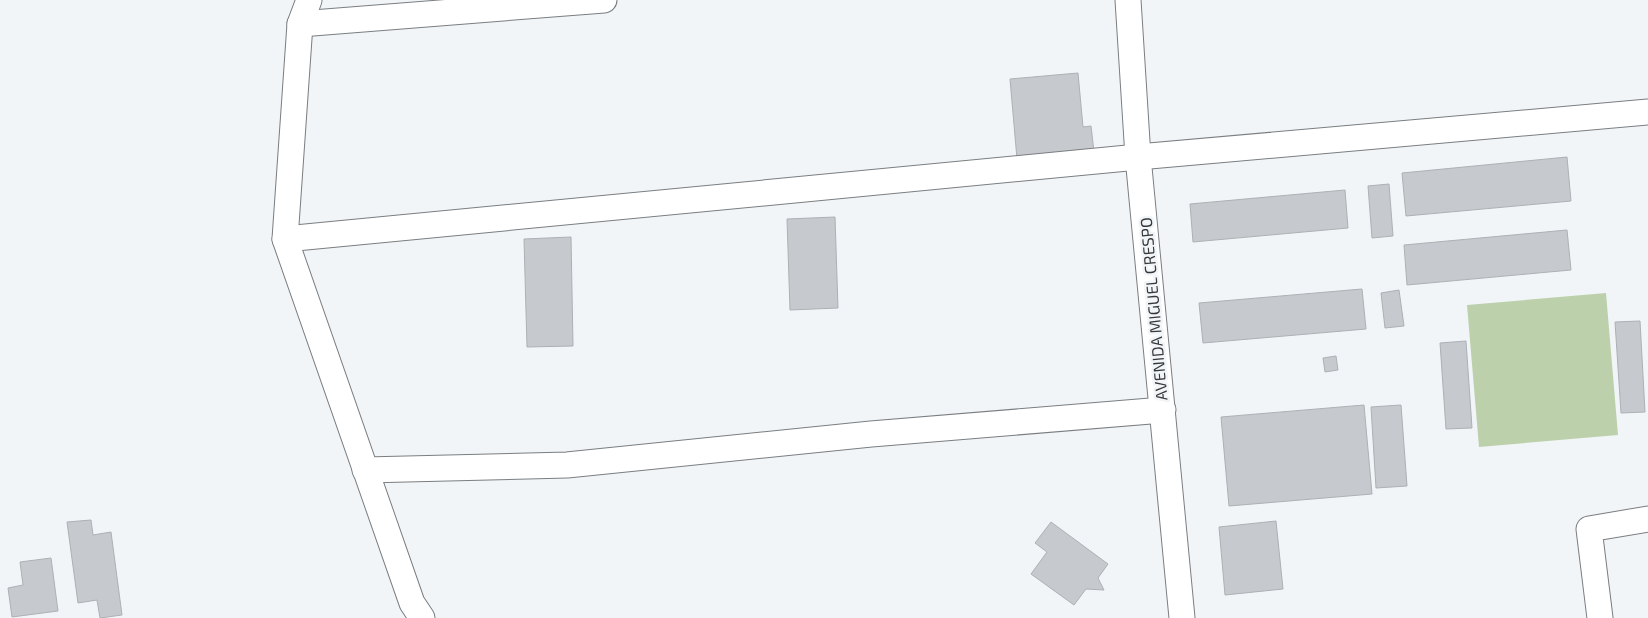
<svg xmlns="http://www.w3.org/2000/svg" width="1648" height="618" font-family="'Exo 2',sans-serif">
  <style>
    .green { fill: #bcd1ab }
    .building { fill: #c6c9cd; stroke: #adb0b4 }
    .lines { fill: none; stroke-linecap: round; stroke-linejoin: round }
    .street-casing { stroke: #7a7e81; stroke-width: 27 }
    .street { stroke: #fff; stroke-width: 25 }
    .labels { text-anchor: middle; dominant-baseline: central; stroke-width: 5; stroke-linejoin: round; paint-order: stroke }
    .street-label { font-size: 16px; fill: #363739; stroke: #f1f5f8 }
  </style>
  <rect width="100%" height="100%" fill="#f1f5f8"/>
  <polygon class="green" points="1606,293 1618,435 1479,447 1467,305"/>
  <g class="building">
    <polygon points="1078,73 1083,127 1091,126 1094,152 1017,159 1010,79"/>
    <polygon points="1567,157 1571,201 1406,216 1402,173"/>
    <polygon points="1389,184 1393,236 1372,238 1368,186"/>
    <polygon points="1345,190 1348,228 1193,242 1190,204"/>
    <polygon points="835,217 838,308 790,310 787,219"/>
    <polygon points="1567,230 1571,270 1407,285 1404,245"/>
    <polygon points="571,237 573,346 527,347 524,239"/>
    <polygon points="1362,289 1366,329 1203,343 1199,303"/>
    <polygon points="1399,290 1404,326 1385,328 1381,293"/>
    <polygon points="1640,321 1645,412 1621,413 1615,322"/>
    <polygon points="1466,341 1472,428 1446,429 1440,343"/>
    <polygon points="1336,356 1338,370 1325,372 1323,358"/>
    <polygon points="1364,405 1372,494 1229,506 1221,417"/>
    <polygon points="1401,405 1407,486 1376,488 1371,407"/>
    <polygon points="91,520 93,535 111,532 122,615 100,618 97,600 78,603 67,522"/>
    <polygon points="1276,521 1283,589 1225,595 1219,527"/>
    <polygon points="1051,522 1108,564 1098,578 1104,590 1086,589 1074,605 1031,574 1047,552 1035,543"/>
    <polygon points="51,558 58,611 12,617 8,588 23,585 20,562"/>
  </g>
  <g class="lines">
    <g class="street-casing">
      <g id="street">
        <polyline points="309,0 300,24 285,239 412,603 422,618"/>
        <polyline points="1128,0 1138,157 1182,618"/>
        <polyline points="300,24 604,0"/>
        <polyline points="285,239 1138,157 1648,112"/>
        <polyline points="365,470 567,465 871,434 1163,410"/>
        <polyline points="1600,618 1589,529 1648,519"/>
      </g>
    </g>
    <use href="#street" class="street"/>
  </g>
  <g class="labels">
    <g class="street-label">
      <text transform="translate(1153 309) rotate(-95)">AVENIDA MIGUEL CRESPO</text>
    </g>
  </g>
</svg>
